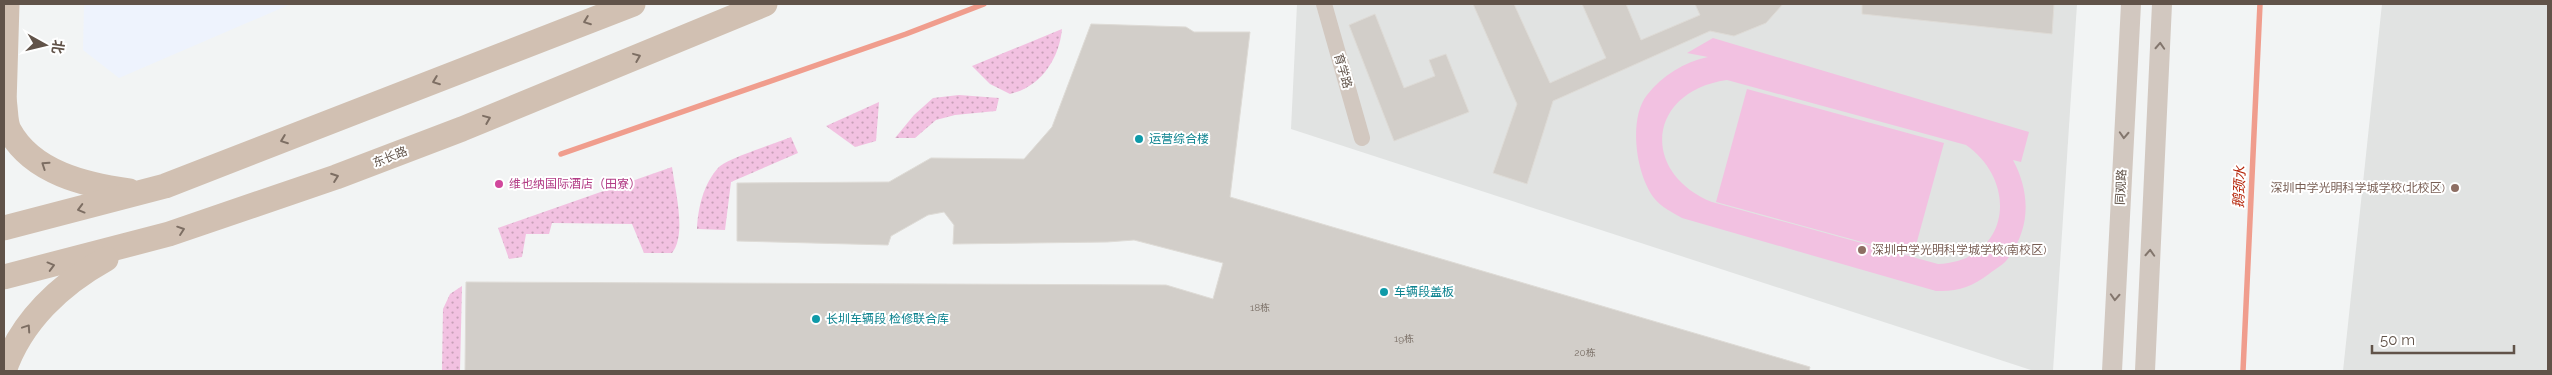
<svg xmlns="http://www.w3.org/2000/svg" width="2552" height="375" font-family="Raleway,'Noto Sans SC',sans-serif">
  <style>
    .commercial { fill: #eef3fd }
    .education { fill: #e1e3e2 }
    .grass { fill: url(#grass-dots) }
    .park { fill: #f2c1e1; fill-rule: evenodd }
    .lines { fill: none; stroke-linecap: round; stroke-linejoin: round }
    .stream { stroke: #f09d8d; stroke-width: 5.5 }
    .building { fill: #d2cec9; stroke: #dedbd6 }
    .minor { stroke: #d2c8c0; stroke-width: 16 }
    .tertiary { stroke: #d2c8c0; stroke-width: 20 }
    .primary { stroke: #d1c0b2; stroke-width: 25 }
    .oneway { stroke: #7d6e63 }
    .oneway2 { stroke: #83766d }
    .culture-dot { fill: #0f9aa8; stroke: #fff; stroke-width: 2 }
    .hotel-dot { fill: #d1479c; stroke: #fff; stroke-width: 2 }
    .education-dot { fill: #8d6e63; stroke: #fff; stroke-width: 2 }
    .labels { text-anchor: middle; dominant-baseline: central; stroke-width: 4; stroke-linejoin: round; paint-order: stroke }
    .number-label { font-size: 10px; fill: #7d7269 }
    .street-label { font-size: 12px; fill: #615349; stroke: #fff }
    .culture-label { font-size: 12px; fill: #0d838f; stroke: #fff; text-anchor: start }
    .hotel-label { font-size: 12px; fill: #b23c85; stroke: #fff; text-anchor: start }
    .education-label { font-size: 12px; fill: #785e54; stroke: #fff; text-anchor: end }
    .water-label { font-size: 14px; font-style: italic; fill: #b52408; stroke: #fff }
  </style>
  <defs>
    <pattern id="grass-dots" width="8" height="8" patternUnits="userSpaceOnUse" patternTransform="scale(1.25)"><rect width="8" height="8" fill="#f2c1e1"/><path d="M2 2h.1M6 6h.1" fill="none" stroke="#c79fb8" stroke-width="1.8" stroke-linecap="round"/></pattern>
  </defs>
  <rect width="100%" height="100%" fill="#f2f4f4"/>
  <polygon class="commercial" points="84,4 291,4 119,78 83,50"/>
  <g class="education">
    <polygon points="1297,4 2077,4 2053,371 2034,371 1291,129"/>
    <polygon points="2382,4 2548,4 2548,371 2343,371"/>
  </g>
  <g class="grass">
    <path d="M1062 29C1059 60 1040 87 1010 94L990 84 972 66Z"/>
    <polygon points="959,95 999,98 996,111 955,115 936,120 915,138 895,138 914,115 933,98"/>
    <polygon points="879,102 876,141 855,147 826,126"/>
    <path d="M791 137 798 153 731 182 725 230 697 229C698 207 704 183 719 167 728 158 777 143 791 137Z"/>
    <path d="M672 167C675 190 687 235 672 253H644L632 224 552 223 549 234H526L522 257 509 259 498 228Z"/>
    <polygon points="462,286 460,371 442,371 443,309 450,294"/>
  </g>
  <g class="park">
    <path d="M1713 38 2029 132 2021 162 2013 160C2030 192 2031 226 2009 257 2005 264 1995 269 1989 274 1971 287 1958 292 1936 291L1682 218C1673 213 1661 207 1654 198 1636 175 1628 119 1647 95 1663 75 1684 62 1708 57L1687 53ZM1727 80 1966 145C2020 183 2009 261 1938 264L1712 202C1639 172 1648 91 1727 80Z"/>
    <polygon points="1747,89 1944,143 1913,256 1716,202"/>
  </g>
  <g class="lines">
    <g class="stream">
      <polyline points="561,154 906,34 984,4"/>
      <polyline points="2243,371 2260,4"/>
    </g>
  </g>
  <g class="building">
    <polygon points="1473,4 1514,4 1550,83 1606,58 1582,4 1626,4 1641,40 1700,15 1695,4 1783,4 1766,23 1734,36 1710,31 1553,101 1527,184 1493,173 1517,104"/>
    <polygon points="1862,4 2054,4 2052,34 1862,14"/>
    <polygon points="1375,14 1404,88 1435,76 1429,60 1446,54 1469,112 1394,141 1349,25"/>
    <polygon points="1091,24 1186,27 1194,32 1250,32 1230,197 1810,367 1809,371 465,371 466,282 1166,285 1213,299 1223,263 1134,240 1107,242 953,244 954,225 944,212 928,215 891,236 888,245 737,241 737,183 889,182 931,158 1024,159 1052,127"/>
  </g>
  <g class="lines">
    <polyline class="minor" points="1324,4 1362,138"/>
    <g class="tertiary">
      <polyline points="2112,371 2131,4"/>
      <polyline points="2145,371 2162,4"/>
    </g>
    <g class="primary">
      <path d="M4 100C6 109 5 122 9 130 32 173 86 185 129 191"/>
      <polyline points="4,105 7,4"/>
      <polyline points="4,228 165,186 633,4"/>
      <polyline points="4,277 169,234 336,177 462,129 765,4"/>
      <path d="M4 371C21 321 61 284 106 259"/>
    </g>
  </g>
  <defs><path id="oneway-chevron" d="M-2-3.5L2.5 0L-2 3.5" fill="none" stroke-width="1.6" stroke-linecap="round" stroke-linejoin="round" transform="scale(1.25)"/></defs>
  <g class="oneway">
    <use href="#oneway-chevron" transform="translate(587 21) rotate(159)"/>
    <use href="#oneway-chevron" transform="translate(637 57) rotate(-22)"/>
    <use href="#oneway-chevron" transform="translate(436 81) rotate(159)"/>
    <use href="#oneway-chevron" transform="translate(487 119) rotate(-22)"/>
    <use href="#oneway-chevron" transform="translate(284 140) rotate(159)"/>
    <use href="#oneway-chevron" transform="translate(45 165) rotate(-146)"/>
    <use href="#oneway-chevron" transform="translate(335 177) rotate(-20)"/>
    <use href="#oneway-chevron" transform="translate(81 209) rotate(165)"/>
    <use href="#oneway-chevron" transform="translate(181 230) rotate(-19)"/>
    <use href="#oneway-chevron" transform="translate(51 266) rotate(-15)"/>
    <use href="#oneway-chevron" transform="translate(27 328) rotate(-56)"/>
  </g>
  <g class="oneway2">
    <use href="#oneway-chevron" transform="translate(2160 46) rotate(-87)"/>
    <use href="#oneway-chevron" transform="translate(2124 135) rotate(93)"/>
    <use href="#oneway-chevron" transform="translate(2150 253) rotate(-87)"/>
    <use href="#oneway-chevron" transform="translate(2115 297) rotate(93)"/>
  </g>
  <g class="culture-dot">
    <circle cx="1139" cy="139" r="5"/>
    <circle cx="1384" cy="292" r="5"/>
    <circle cx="816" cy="319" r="5"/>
  </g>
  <circle class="hotel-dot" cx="499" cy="184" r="5"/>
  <g class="education-dot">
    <circle cx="2455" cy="188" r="5"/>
    <circle cx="1862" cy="250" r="5"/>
  </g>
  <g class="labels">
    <g class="number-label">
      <text x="1260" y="307">18栋</text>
      <text x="1404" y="338">19栋</text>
      <text x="1585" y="352">20栋</text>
    </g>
    <g class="street-label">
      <text transform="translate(1343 71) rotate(74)">育学路</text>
      <text transform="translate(390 157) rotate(-21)">东长路</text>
      <text transform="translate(2121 187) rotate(-87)">同观路</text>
    </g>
    <g class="culture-label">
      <text x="1149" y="139">运营综合楼</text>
      <text x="1394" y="292">车辆段盖板</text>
      <text x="826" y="319">长圳车辆段 检修联合库</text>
    </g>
    <g class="hotel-label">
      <text x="509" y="184">维也纳国际酒店（田寮）</text>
    </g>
    <g class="education-label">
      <text x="2445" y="188">深圳中学光明科学城学校(北校区)</text>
      <text x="1872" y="250" text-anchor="start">深圳中学光明科学城学校(南校区)</text>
    </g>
    <g class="water-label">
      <text transform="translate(2239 187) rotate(-87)">鹅颈水</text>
    </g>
  </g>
  <rect width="2552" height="375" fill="none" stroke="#615349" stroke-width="10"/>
  <g transform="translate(45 45) rotate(98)" stroke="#ffffff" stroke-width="4" paint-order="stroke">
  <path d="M0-4L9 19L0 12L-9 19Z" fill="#615349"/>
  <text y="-8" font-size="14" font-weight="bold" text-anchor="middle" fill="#615349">北</text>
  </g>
  <path d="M2372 345v8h142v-8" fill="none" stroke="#615349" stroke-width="2.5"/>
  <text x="2380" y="345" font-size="15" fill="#615349" stroke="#ffffff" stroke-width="4" paint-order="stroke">50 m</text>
</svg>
